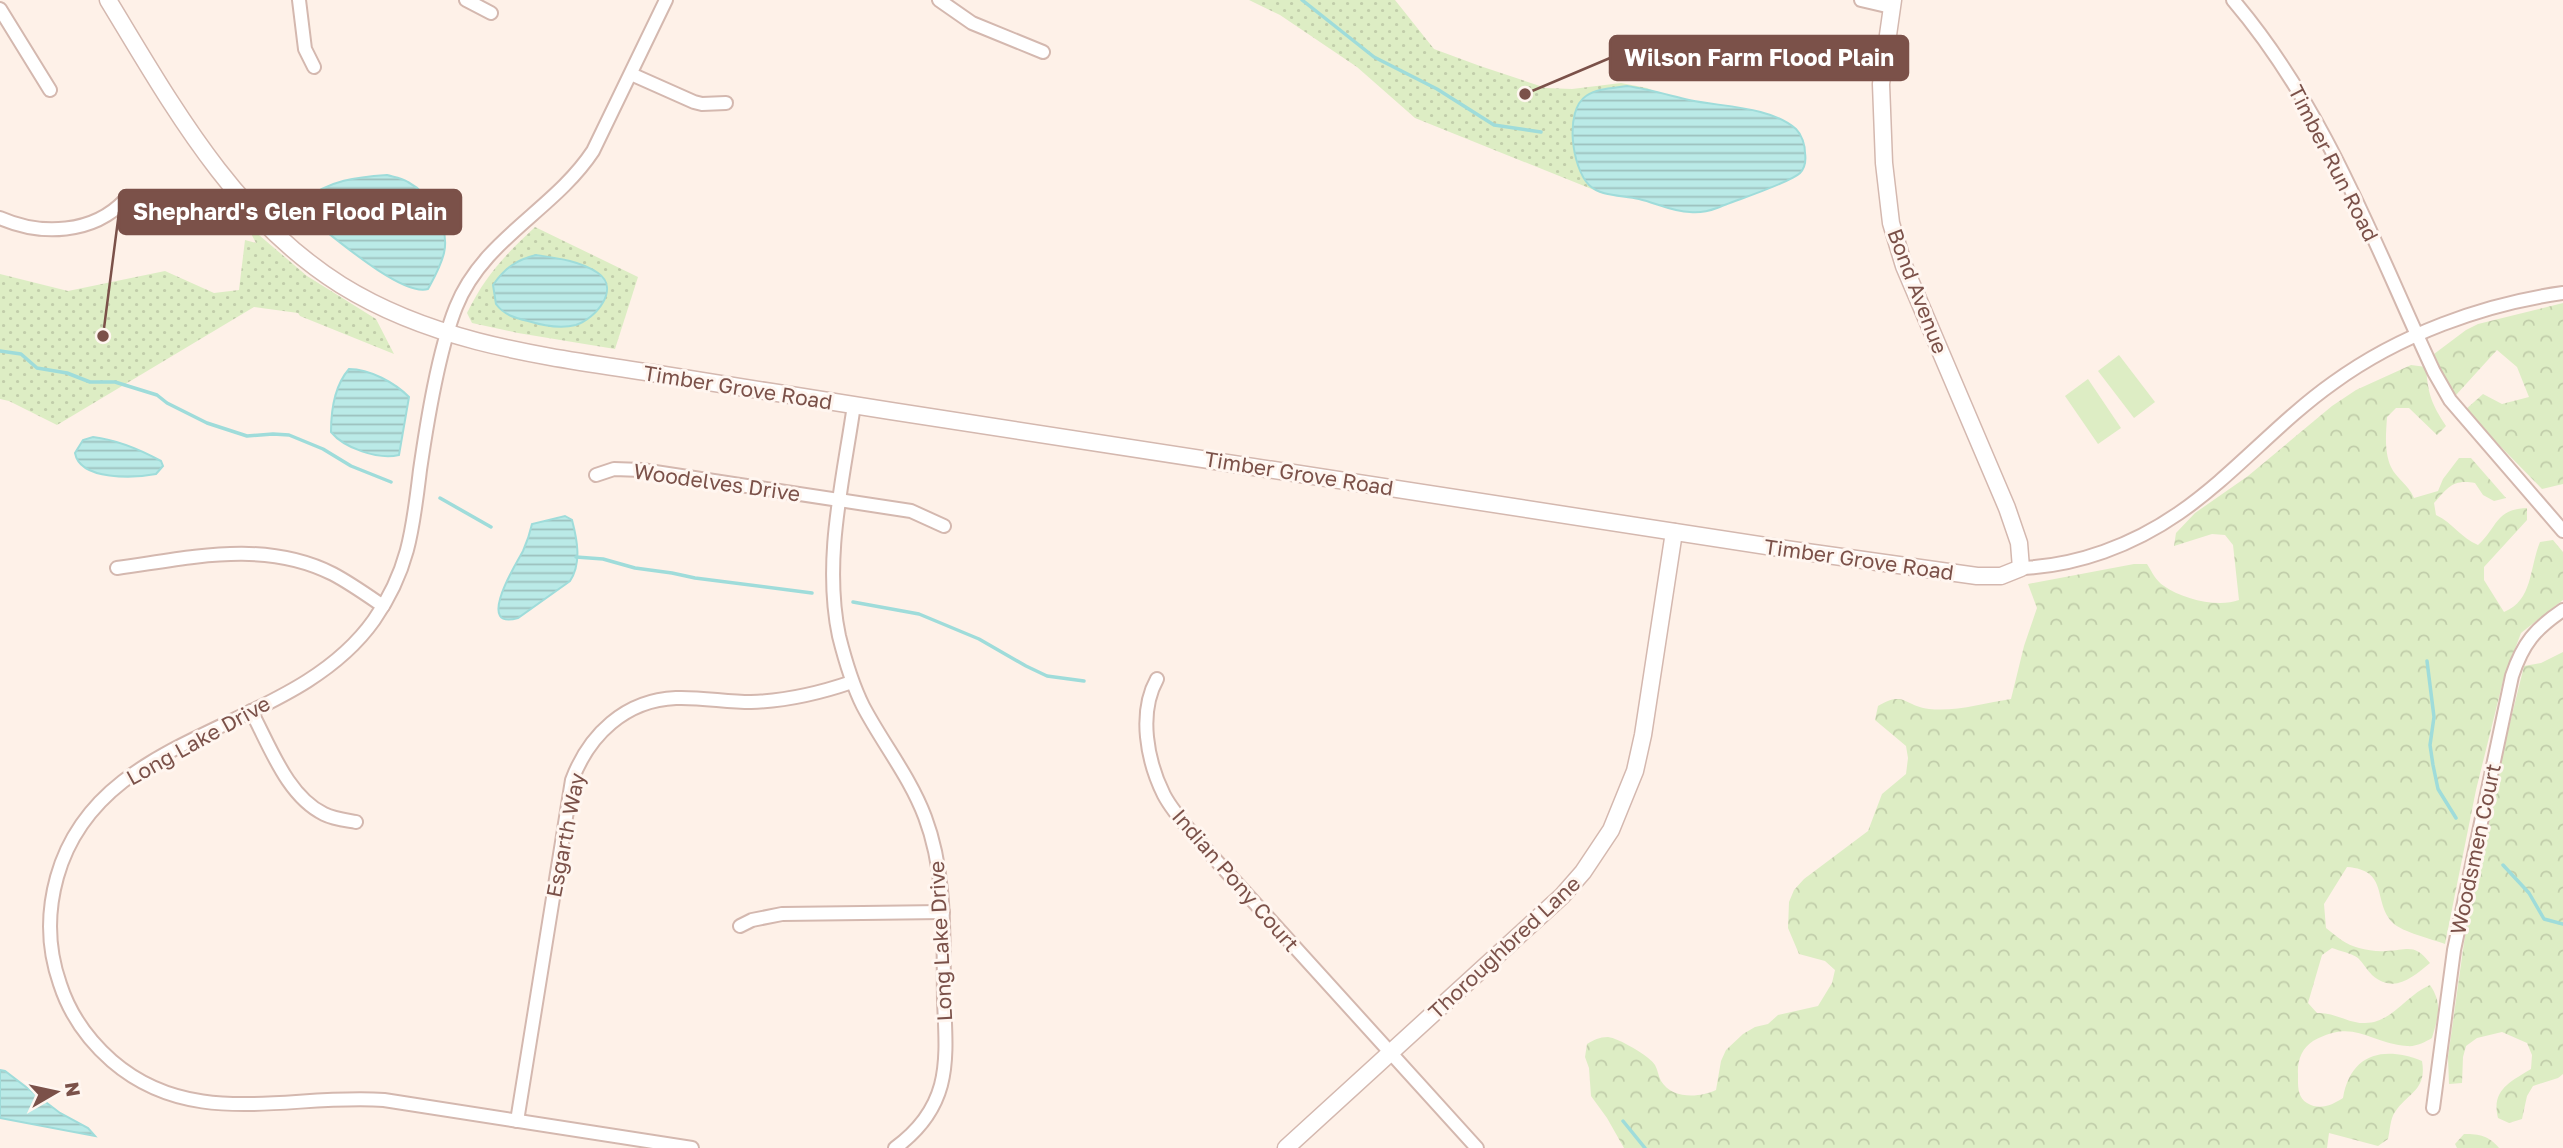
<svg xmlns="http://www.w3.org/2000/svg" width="2563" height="1148" font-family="'Golos Text',sans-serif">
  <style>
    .forest { fill: url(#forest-crowns) }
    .park { fill: url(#park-dots) }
    .pitch { fill: #ddedc4 }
    .water { fill: url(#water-rules); stroke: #9fdcda; stroke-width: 2 }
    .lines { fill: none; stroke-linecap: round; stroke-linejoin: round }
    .stream { stroke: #9fdcda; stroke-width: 3.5 }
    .minor-casing { stroke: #d4b8af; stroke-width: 16 }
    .tertiary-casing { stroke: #d4b8af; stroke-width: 19 }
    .minor { stroke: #fff; stroke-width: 12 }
    .tertiary { stroke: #fff; stroke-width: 16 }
    .labels { text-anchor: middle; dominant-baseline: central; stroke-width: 6; stroke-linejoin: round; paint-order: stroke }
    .street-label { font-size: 21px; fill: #7b5149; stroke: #fff6f0 }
    .leader { fill: none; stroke: #7b5149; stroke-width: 2.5 }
    .callout-dot { fill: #7b5149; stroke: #fff6f0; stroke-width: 2.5 }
    .callout { fill: #7b5149; stroke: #7b5149; stroke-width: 2.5 }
    .callout-label { font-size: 23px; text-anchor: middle; font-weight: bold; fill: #fff }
  </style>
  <defs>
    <pattern id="forest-crowns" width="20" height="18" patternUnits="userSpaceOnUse" patternTransform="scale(1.75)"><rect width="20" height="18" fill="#ddedc4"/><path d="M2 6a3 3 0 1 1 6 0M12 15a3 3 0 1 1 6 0" fill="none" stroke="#c1cdaa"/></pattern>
    <pattern id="park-dots" width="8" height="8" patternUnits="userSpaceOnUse" patternTransform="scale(1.75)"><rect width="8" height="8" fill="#ddedc4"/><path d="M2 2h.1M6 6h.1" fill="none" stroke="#c1cdaa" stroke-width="1.8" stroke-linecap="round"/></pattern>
    <pattern id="water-rules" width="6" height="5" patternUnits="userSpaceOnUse" patternTransform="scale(1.75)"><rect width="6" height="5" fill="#baeae7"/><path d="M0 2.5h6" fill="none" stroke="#9cc0bd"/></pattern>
  </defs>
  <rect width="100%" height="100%" fill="#fef1e8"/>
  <g class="forest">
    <polygon points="2563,303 2563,484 2542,489 2465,410 2483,394 2502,404 2529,397 2517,367 2497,350 2456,395 2444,376 2434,354 2466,330 2478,324"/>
    <path d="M2411 365 2426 367C2428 394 2431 403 2446 426L2437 435 2409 408H2396L2387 417C2386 434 2384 451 2391 467 2396 478 2408 484 2414 498L2438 491 2443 479 2459 458H2471L2506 498 2494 501 2483 495 2475 483C2452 479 2448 488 2434 503L2436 515C2453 523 2461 538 2478 545 2498 527 2495 509 2527 508V520L2484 567V580L2504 612C2533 600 2529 569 2540 542L2553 540 2563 552V600L2521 633 2503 681 2476 790 2445 944C2432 939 2402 932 2393 923 2372 902 2390 870 2347 867L2324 904 2326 928C2336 936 2346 945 2359 948 2367 950 2378 952 2386 951 2409 950 2414 943 2430 963 2412 978 2394 994 2372 975 2367 970 2363 963 2358 958 2351 953 2340 951 2332 948L2322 955 2308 1003 2317 1013C2335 1012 2349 1024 2365 1023 2392 1023 2406 995 2430 985 2443 1004 2438 1017 2432 1038 2425 1042 2416 1047 2407 1046 2367 1043 2355 1018 2313 1041 2302 1048 2297 1061 2298 1074 2298 1085 2297 1097 2307 1103 2320 1111 2332 1105 2343 1098 2351 1053 2384 1046 2422 1061 2427 1090 2409 1092 2395 1112 2390 1119 2390 1131 2388 1139L2378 1146 2329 1133 2327 1148H1624L1607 1118 1591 1096 1589 1068 1585 1057 1587 1044C1594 1040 1599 1037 1608 1037 1618 1038 1650 1056 1655 1065 1658 1070 1658 1076 1661 1081 1672 1099 1699 1098 1716 1090L1721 1061 1726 1050 1743 1034 1755 1027 1768 1024 1778 1015 1818 1006 1832 983 1835 970 1825 961 1799 954 1788 928 1789 902 1794 890 1804 879 1868 831 1882 794 1906 774 1908 758 1906 746 1875 720 1878 706C1905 690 1904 706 1929 709 1955 712 1985 703 2011 699L2024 646 2037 608 2028 584 2134 564H2147C2152 572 2156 581 2164 586 2182 599 2218 608 2239 600L2233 545 2225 535 2212 534 2174 546 2176 533 2195 513 2248 476 2332 406 2356 390Z"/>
    <path d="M2563 652V1074L2558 1078 2533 1086 2527 1096 2522 1119 2509 1123 2498 1118C2491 1090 2510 1082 2531 1069L2532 1055 2527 1043 2502 1032 2477 1038 2466 1046 2463 1057 2462 1083 2449 1084 2448 1057 2475 864 2524 666 2541 663Z"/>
    <path d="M2464 1134C2480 1134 2489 1136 2499 1148H2457L2455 1144Z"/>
  </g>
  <g class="park">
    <polygon points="1249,0 1395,0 1434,49 1480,66 1546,88 1572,89 1621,83 1647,88 1672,99 1667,195 1604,194 1415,118 1357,67 1280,15"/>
    <polygon points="246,224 307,276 376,319 394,354 300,316 298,313 254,307 57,425 9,401 0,399 0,274 68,291 165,271 214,293 239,290 245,240 256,243"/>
    <path d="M535 227 638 277 615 349 518 333 472 323 467 313C485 276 505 255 535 227Z"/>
  </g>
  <g class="pitch">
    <polygon points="2119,355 2155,402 2134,418 2098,371"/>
    <polygon points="2088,379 2121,428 2098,444 2065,396"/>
  </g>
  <g class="water">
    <path d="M1627 86C1648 89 1668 95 1689 100 1721 107 1770 106 1796 129 1802 135 1805 145 1805 153 1806 160 1805 168 1800 173 1790 183 1733 201 1717 208 1709 211 1699 213 1690 212 1673 212 1656 203 1639 199 1623 195 1601 197 1589 185 1572 168 1564 111 1586 96 1597 88 1614 88 1627 86Z"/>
    <path d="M387 175C394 177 402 178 408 182 430 194 450 227 444 253 441 266 434 278 428 289 403 297 335 238 313 221L307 212 306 200C328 180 358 177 387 175Z"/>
    <path d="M536 255C557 258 581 261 598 273 621 289 595 319 576 325 560 329 544 326 528 321 515 318 504 315 496 304L493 285C505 268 516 260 536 255Z"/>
    <path d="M349 369C370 369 395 383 409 397L399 455C378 460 344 448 331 432 331 411 335 385 349 369Z"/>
    <path d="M93 437C118 440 139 449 161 461L163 466 156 474C135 478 80 481 75 453L83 440Z"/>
    <path d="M565 516 572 520C577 539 582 563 570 581L518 618C474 631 517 562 523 551 527 542 530 533 532 524Z"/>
    <polygon points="0,1070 5,1071 60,1113 88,1128 95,1136 0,1118"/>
  </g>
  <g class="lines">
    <g class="stream">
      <polyline points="1302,0 1374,57 1437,89 1494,125 1541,132"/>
      <polyline points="0,351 21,354 37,368 67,373 90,382 115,382 157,395 167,403 207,423 247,436 273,434 289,435 323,449 351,466 391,482"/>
      <polyline points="440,498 491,527"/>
      <polyline points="576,557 603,559 635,568 672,573 695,578 812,593"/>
      <polyline points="853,602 919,614 979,639 1026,666 1047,676 1084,681"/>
      <polyline points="2427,661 2434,717 2430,745 2433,765 2438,789 2456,818"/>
      <polyline points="2503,865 2529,893 2544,919 2563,924"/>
      <polyline points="1623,1121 1645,1148"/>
    </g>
    <g class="minor-casing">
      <g id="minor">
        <polyline points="299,0 305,49 314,67"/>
        <polyline points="466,0 491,13"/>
        <path d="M666 0 593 151C554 210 483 239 456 307 438 352 427 422 420 470 413 528 409 570 374 620 292 736 99 727 57 877 47 913 48 950 60 984 70 1015 88 1040 112 1061 193 1131 289 1093 384 1100L692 1148"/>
        <polyline points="939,0 972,23 1043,52"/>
        <polyline points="1861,0 1891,7"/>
        <path d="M2233 0C2326 109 2374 244 2434 372L2450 400 2563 531"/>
        <polyline points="0,9 50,90"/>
        <polyline points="631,74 694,102 702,104 726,103"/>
        <path d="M0 218C41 236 93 234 125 200"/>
        <path d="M854 405C843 481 823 560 839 636 845 660 852 684 863 706 883 744 910 777 925 817 947 875 943 939 944 1000 945 1028 948 1058 941 1085 934 1111 917 1132 895 1148"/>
        <polyline points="596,475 614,469 642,470 911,511 944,526"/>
        <path d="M117 568C190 558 264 539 333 574 350 583 367 595 383 606"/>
        <path d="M2021 568C2077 566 2133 545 2179 513 2234 475 2278 422 2333 383 2399 335 2483 304 2563 293"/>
        <path d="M1157 679C1138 713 1147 761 1164 795 1174 814 1190 830 1204 847L1477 1148"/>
        <path d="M251 711C270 746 287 796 324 814 334 819 345 820 356 822"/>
        <polyline points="740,926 752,920 782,914 943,912"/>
        <path d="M2433 1108 2454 950 2512 676C2523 643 2535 629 2563 610"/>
        <path d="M517 1121 572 780C589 735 625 700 676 698 701 697 726 702 751 702 786 701 820 693 852 682"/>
      </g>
    </g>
    <g class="tertiary-casing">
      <g id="tertiary">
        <path d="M108 0C172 105 233 217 341 285 436 344 544 356 652 373 732 385 811 399 891 411 1191 457 1491 504 1792 550L1977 576H2001L2021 568 2019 543 2007 508 1904 266 1891 223 1884 163 1881 84 1893 0"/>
        <polyline points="1286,1148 1562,896 1583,872 1611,830 1635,771 1643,735 1674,532"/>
      </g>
    </g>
    <use href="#minor" class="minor"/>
    <use href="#tertiary" class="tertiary"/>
  </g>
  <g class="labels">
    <g class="street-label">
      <text transform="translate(2334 163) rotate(63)">Timber Run Road</text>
      <text transform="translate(1918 291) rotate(69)">Bond Avenue</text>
      <text transform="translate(738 387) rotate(9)">Timber Grove Road</text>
      <text transform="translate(1299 473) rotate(9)">Timber Grove Road</text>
      <text transform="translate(717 482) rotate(8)">Woodelves Drive</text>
      <text transform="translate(1859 559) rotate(8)">Timber Grove Road</text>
      <text transform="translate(198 740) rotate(-29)">Long Lake Drive</text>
      <text transform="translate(565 835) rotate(-79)">Esgarth Way</text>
      <text transform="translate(2475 849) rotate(-78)">Woodsmen Court</text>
      <text transform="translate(1236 880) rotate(49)">Indian Pony Court</text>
      <text transform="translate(940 941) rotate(-93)">Long Lake Drive</text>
      <text transform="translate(1504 947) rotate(-43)">Thoroughbred Lane</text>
    </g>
  </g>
  <path class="leader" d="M1525 94L1610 58M103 336L119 212"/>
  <g class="callout-dot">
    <circle cx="1525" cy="94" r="7"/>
    <circle cx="103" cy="336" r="7"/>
  </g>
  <g class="callout">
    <rect x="1610" y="36" width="298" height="44" rx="7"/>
    <rect x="119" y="190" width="342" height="44" rx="7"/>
  </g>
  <g class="callout-label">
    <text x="1759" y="66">Wilson Farm Flood Plain</text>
    <text x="290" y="220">Shephard's Glen Flood Plain</text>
  </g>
  <g transform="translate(56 1092) rotate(81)" stroke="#fff6f0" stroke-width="5" paint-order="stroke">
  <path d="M0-5L12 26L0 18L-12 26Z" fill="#7b5149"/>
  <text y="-10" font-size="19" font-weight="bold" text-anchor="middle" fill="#7b5149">N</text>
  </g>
</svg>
